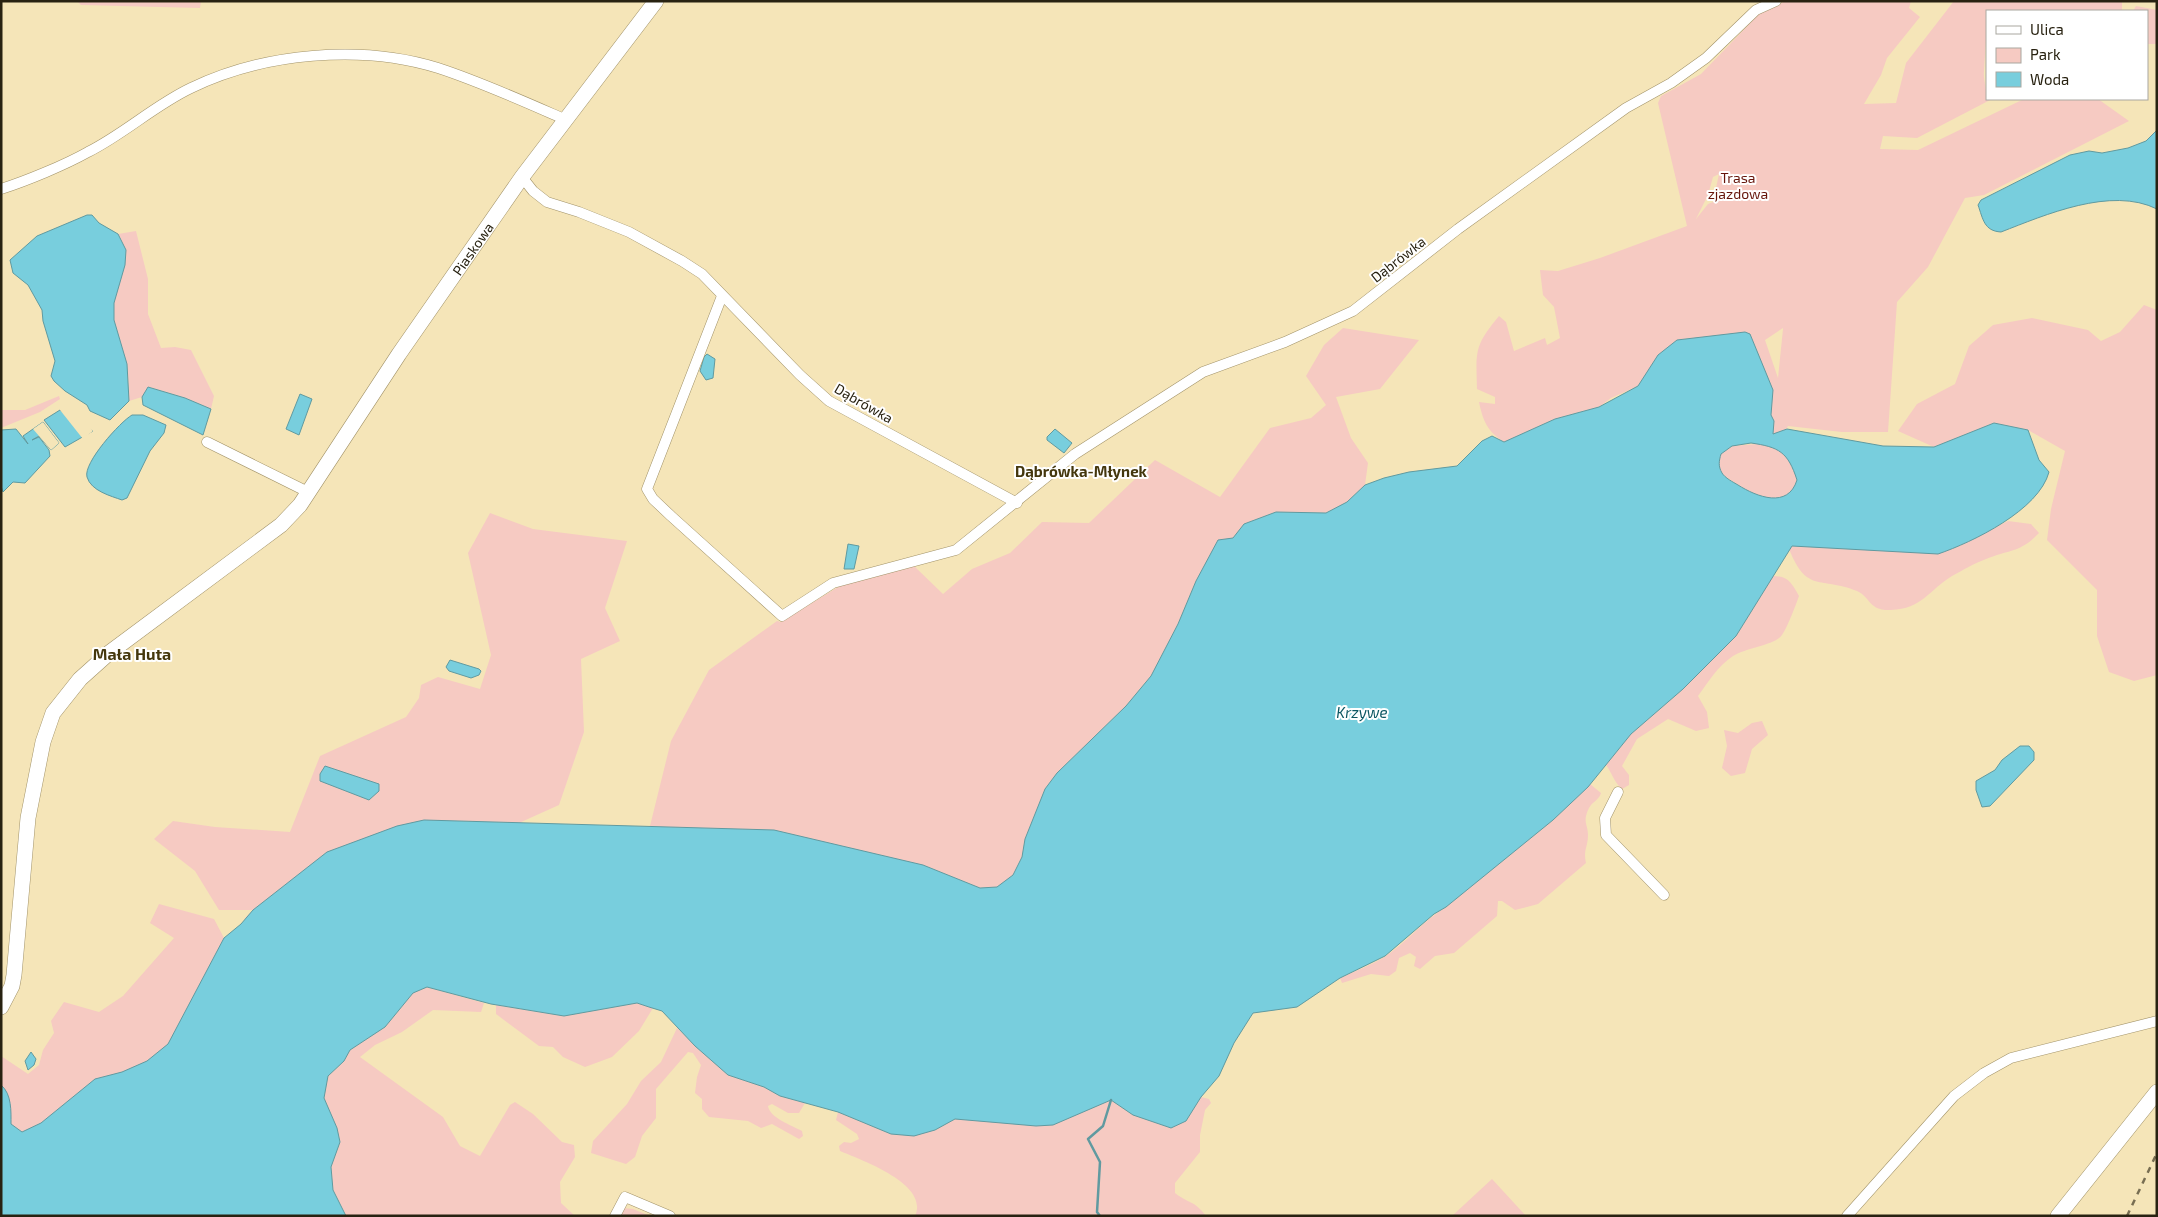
<svg xmlns="http://www.w3.org/2000/svg" width="2158" height="1217" font-family="'Exo 2',sans-serif">
  <style>
    .green { fill: #f6cac2; fill-rule: evenodd }
    .water { fill: #78cedd; stroke: #609aa0; fill-rule: evenodd }
    .pier { fill: #f5e5b8 }
    .lines { fill: none; stroke-linecap: round; stroke-linejoin: round }
    .stream { stroke: #609aa0; stroke-width: 2.5 }
    .street-casing { stroke: #a29369; stroke-width: 11 }
    .secondary-casing { stroke: #a29369; stroke-width: 16 }
    .street { stroke: #fff; stroke-width: 10 }
    .secondary { stroke: #fff; stroke-width: 15 }
    .rail { stroke: #786e52; stroke-width: 2.5; stroke-dasharray: 6 6; stroke-linecap: butt }
    .labels { text-anchor: middle; dominant-baseline: central; stroke-width: 4; stroke-linejoin: round; paint-order: stroke }
    .park-label { font-size: 14px; fill: #66150b; stroke: #fff }
    .street-label { font-size: 14px; fill: #282211; stroke: #fff }
    .neighbourhood-label { font-size: 15px; font-weight: bold; fill: #44370d; stroke: #fff }
    .water-label { font-size: 15px; font-style: italic; fill: #0c5763; stroke: #fff }
    .quarter-label { font-size: 16px; font-weight: bold; fill: #44370d; stroke: #fff }
  </style>
  <rect width="100%" height="100%" fill="#f5e5b8"/>
  <g class="green">
    <polygon points="77,1 201,1 200,8 81,5"/>
    <path d="M1786 1H1911L1909 8 1920 17 1887 58 1881 75 1864 104 1896 103 1906 63 1954 1H2122V11H1987C1987 32 1985 51 1984 71 1983 79 1987 90 1987 99H1992L1917 138 1883 136 1880 149 1918 150 2024 99H2098L2129 121 1984 195 1965 198 1928 267 1897 302 1888 432H1842L1788 426 1782 435 1797 480 1794 489 1786 496 1771 499 1749 492 1723 475 1718 465 1721 454 1732 446 1757 444 1750 335 1745 332 1730 343 1692 338 1677 340 1638 386 1611 398 1599 407 1555 419 1504 442C1487 431 1483 421 1479 402L1495 404V397L1477 389C1476 351 1474 346 1499 316L1506 322 1514 351 1545 338 1547 345 1560 338 1554 307 1543 295 1540 270 1558 271 1600 258 1687 226 1658 103 1661 96 1701 74 1761 12ZM1719 174 1713 202 1708 204 1696 219 1708 195 1713 177ZM1783 328V329L1778 378 1765 340Z"/>
    <polygon points="2136,6 2157,10 2157,44 2147,44 2147,11 2133,11"/>
    <path d="M136 231 148 279V314L161 348 175 347 191 350 214 396 211 409 185 398 149 387 142 397 129 401C128 388 129 374 126 362 121 342 110 323 114 301 118 280 133 255 118 234Z"/>
    <polygon points="2144,305 2157,310 2157,675 2134,681 2109,672 2097,636 2097,590 2047,540 2051,509 2065,451 2028,430 1994,423 1934,447 1898,431 1917,404 1955,384 1969,346 1993,325 2032,318 2088,330 2101,341 2120,332"/>
    <polygon points="1343,328 1419,340 1380,389 1336,397 1351,438 1368,463 1365,485 1347,502 1326,513 1276,512 1244,524 1233,538 1225,540 1196,581 1178,624 1151,676 1126,706 1057,773 1045,789 1025,839 1022,857 1013,875 1005,883 997,887 980,888 923,865 650,826 671,741 709,670 777,621 781,622 843,584 914,566 943,594 972,569 1010,553 1042,522 1089,523 1155,460 1220,497 1270,428 1311,418 1326,405 1306,376 1324,345"/>
    <polygon points="59,396 60,399 40,412 1,428 1,410 25,410"/>
    <polygon points="490,513 533,529 627,541 605,608 620,641 581,659 584,732 559,805 519,823 457,821 244,919 253,910 219,910 195,871 154,839 173,821 215,827 290,832 320,756 406,717 419,698 421,685 438,677 480,689 491,655 468,553"/>
    <path d="M2008 521 2031 524 2039 533C2020 553 2010 549 1986 559 1975 563 1963 570 1952 576 1929 590 1922 609 1891 610 1868 611 1871 597 1857 591 1820 576 1807 594 1789 549L1792 546 1957 547Z"/>
    <path d="M1773 576C1789 576 1792 584 1799 596 1795 607 1788 626 1782 635 1775 645 1745 648 1733 656 1717 667 1709 681 1698 696L1707 712 1709 728 1696 731 1668 719 1637 739 1622 766 1629 775V785L1622 789C1614 782 1612 773 1606 765L1631 734 1683 689 1736 636Z"/>
    <polygon points="1762,721 1768,735 1752,749 1745,773 1731,776 1722,768 1727,746 1724,730 1738,733 1752,723"/>
    <path d="M1590 784 1601 793C1599 800 1592 802 1589 808 1582 822 1588 824 1588 835 1588 847 1583 850 1586 863L1538 904 1515 910 1502 901H1498L1497 916 1454 953 1435 956 1420 969 1414 966 1416 957 1410 953 1399 958 1396 971 1389 976 1371 974 1342 983 1340 978C1355 971 1372 965 1386 956 1408 941 1424 920 1446 907L1553 820Z"/>
    <polygon points="159,904 214,919 224,938 233,932 200,1026 20,1147 1,1101 1,1056 28,1074 39,1065 43,1050 54,1033 51,1021 64,1002 99,1012 123,996 174,938 150,923"/>
    <polygon points="427,987 484,1003 481,1012 433,1010 402,1032 375,1045 360,1057 443,1117 460,1146 480,1156 510,1105 515,1102 533,1114 562,1142 574,1145 575,1157 560,1182 561,1203 575,1216 346,1216 333,1190 331,1167 340,1142 337,1128 324,1098 328,1076 344,1061 350,1050 385,1027 413,993"/>
    <polygon points="637,1003 653,1008 639,1031 612,1057 585,1067 563,1057 553,1047 539,1046 496,1014 496,1005 564,1016"/>
    <path d="M677 1028 728 1075 764 1087 780 1096 805 1103 799 1113H788L772 1104 768 1106C770 1118 791 1125 802 1131L803 1136 799 1139 772 1124 761 1128 748 1121 709 1117 702 1109V1099L695 1093 697 1077 701 1065 693 1053 688 1052 656 1089V1118L642 1136 635 1157 626 1164 591 1153 593 1141 627 1104 641 1081 661 1062Z"/>
    <path d="M1201 1097 1209 1099 1211 1103 1205 1110 1200 1135V1152L1175 1183V1193C1189 1204 1194 1200 1206 1216H915C930 1184 861 1160 840 1151L839 1146 844 1142 851 1143 859 1139 857 1134 836 1120 838 1112 891 1134 935 1130 955 1119 976 1120 1090 1108 1111 1100 1133 1115 1186 1121Z"/>
    <polygon points="1492,1179 1526,1216 1452,1216"/>
    <polygon points="623,1208 633,1209 650,1216 619,1216"/>
  </g>
  <g class="water">
    <path d="M2157 130V209C2111 186 2045 215 2001 232 1984 231 1983 219 1978 205L1981 200 2070 155 2089 151 2102 153 2128 148 2146 141Z"/>
    <polygon points="87,215 92,215 99,223 118,234 126,250 125,265 114,303 114,320 127,364 129,401 110,420 90,411 87,405 65,391 54,381 51,376 55,361 43,321 42,310 28,285 13,273 10,260 37,236"/>
    <path d="M1745 332 1750 334 1773 390 1771 415 1774 421 1773 434 1787 429 1883 446 1934 447 1994 423 2028 430 2039 460 2049 472C2039 510 1973 542 1938 554L1792 546 1736 636 1683 689 1631 734 1588 787 1553 820 1446 907 1434 914 1385 956 1340 978 1297 1007 1253 1013 1234 1043 1219 1076 1201 1097 1186 1121 1171 1128 1133 1115 1111 1100 1053 1125 1036 1126 955 1119 935 1130 914 1136 891 1134 838 1112 780 1096 764 1087 728 1075 695 1046 662 1011 649 1007 637 1003 564 1016 491 1004 427 987 413 993 385 1027 350 1050 344 1061 328 1076 324 1098 337 1128 340 1142 331 1167 333 1190 346 1216H1V1085C12 1094 11 1112 11 1124L22 1132 41 1123 95 1079 122 1072 147 1061 168 1044 224 938 241 924 253 910 327 852 397 826 424 820 774 830 923 865 980 888 997 887 1013 875 1022 857 1025 839 1045 789 1057 773 1126 706 1151 676 1178 624 1196 581 1218 540 1233 538 1244 524 1276 512 1326 513 1347 502 1365 485 1384 478 1409 472 1457 466 1482 441 1492 436 1504 442 1555 419 1599 407 1638 386 1658 355 1677 340ZM1751 443C1779 447 1788 452 1797 480 1788 509 1757 497 1738 485 1733 482 1725 478 1722 473 1718 466 1719 461 1721 454L1732 446Z"/>
    <polygon points="707,354 715,359 713,378 706,380 700,371 704,357"/>
    <polygon points="148,387 185,398 211,409 203,435 143,405 142,397"/>
    <polygon points="300,394 312,399 299,435 286,429"/>
    <polygon points="60,410 61,411 93,431 65,447 44,420"/>
    <path d="M132 415H143L166 425 164 433 150 451 127 498 122 500C111 496 91 491 87 477 83 463 120 422 132 415Z"/>
    <polygon points="43,422 59,443 51,450 39,436 32,440 39,437 49,450 50,456 25,483 13,482 3,492 1,486 1,430 16,429 28,444 23,436"/>
    <polygon points="1055,429 1072,443 1064,453 1047,440 1047,437"/>
    <polygon points="848,544 859,546 854,569 844,569"/>
    <polygon points="450,660 479,669 481,671 479,675 471,678 449,671 446,667"/>
    <polygon points="2020,746 2029,746 2034,752 2034,760 1990,806 1982,807 1976,790 1976,781 1995,770 2002,760"/>
    <polygon points="325,766 379,784 379,791 369,800 320,781 320,774"/>
    <polygon points="31,1052 36,1059 34,1065 28,1070 25,1061"/>
  </g>
  <g class="pier">
    <polygon points="70,402 93,431 83,439 60,410"/>
    <polygon points="43,422 59,443 51,450 33,429"/>
  </g>
  <g class="lines">
    <polyline class="stream" points="1100,1216 1097,1212 1100,1162 1088,1139 1103,1126 1111,1100"/>
    <g class="street-casing">
      <g id="street">
        <polyline points="522,177 533,191 547,202 579,212 629,232 682,261 702,274 800,375 829,401 1017,503"/>
        <path d="M1 189C26 181 65 165 88 152 124 134 155 105 191 88 263 53 361 44 438 68 481 82 523 101 564 119"/>
        <polyline points="722,296 647,489 653,499 671,516 782,616 833,583 956,550 1075,454 1203,372 1285,342 1353,311 1458,229 1626,108 1671,83 1706,58 1756,10 1776,1"/>
        <polyline points="207,442 310,493"/>
        <polyline points="1618,792 1605,818 1606,835 1664,895"/>
        <polyline points="615,1216 625,1197 670,1216"/>
        <polyline points="1847,1216 1954,1096 1984,1073 2011,1058 2157,1021"/>
      </g>
    </g>
    <g class="secondary-casing">
      <g id="secondary">
        <path id="s1" d="M1 1007 12 986 14 975 28 818 43 742 53 713 80 679 109 653 281 525 300 505 399 354 522 177 656 1"/>
        <polyline points="2058,1216 2157,1092"/>
      </g>
    </g>
    <use href="#street" class="street"/>
    <use href="#secondary" class="secondary"/>
    <polyline class="rail" points="2127,1216 2157,1153"/>
  </g>
  <g class="labels">
    <g class="park-label">
      <text x="1738" y="177">Trasa<tspan x="1738" dy="16">zjazdowa</tspan></text>
    </g>
    <g class="street-label">
      <text stroke="none"><textPath href="#s1" startOffset="934">Piaskowa</textPath></text>
      <text transform="translate(1398 259) rotate(-38)">Dąbrówka</text>
      <text transform="translate(864 403) rotate(30)">Dąbrówka</text>
    </g>
    <g class="neighbourhood-label">
      <text x="1081" y="471">Dąbrówka-Młynek</text>
    </g>
    <g class="water-label">
      <text x="1362" y="712">Krzywe</text>
    </g>
    <g class="quarter-label">
      <text x="132" y="653">Mała Huta</text>
    </g>
  </g>
  <rect width="2158" height="1217" fill="none" stroke="#282211" stroke-width="5"/>
  <rect x="1986" y="10" width="162" height="90" fill="#ffffff" stroke="#a9a7a0"/>
  <rect x="1996" y="26" width="25" height="8" fill="#ffffff" stroke="#a9a7a0"/>
  <text x="2030" y="35" font-size="15" fill="#282211">Ulica</text>
  <rect x="1996" y="48" width="25" height="15" fill="#f6cac2" stroke="#a9a7a0"/>
  <text x="2030" y="60" font-size="15" fill="#282211">Park</text>
  <rect x="1996" y="72" width="25" height="15" fill="#78cedd" stroke="#a9a7a0"/>
  <text x="2030" y="85" font-size="15" fill="#282211">Woda</text>
</svg>
